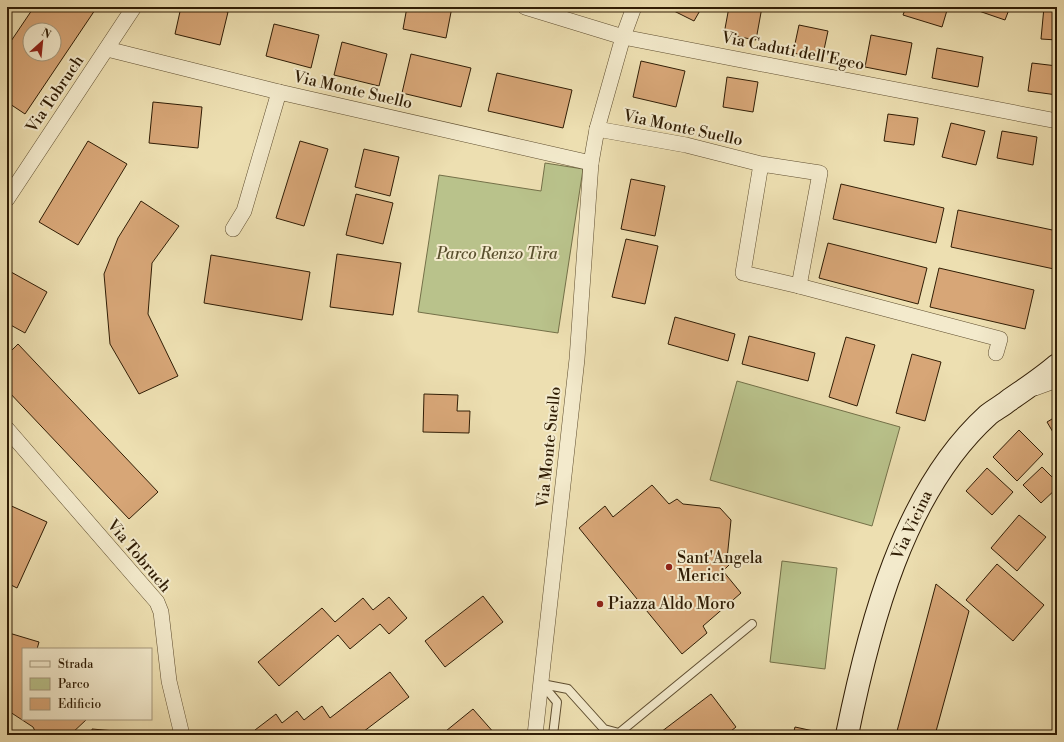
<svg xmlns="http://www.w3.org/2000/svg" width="1064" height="742" font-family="'Libre Bodoni',serif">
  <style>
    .green { fill: #b9c28b; stroke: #747048 }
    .building { fill: #d7a677; stroke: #301d05; fill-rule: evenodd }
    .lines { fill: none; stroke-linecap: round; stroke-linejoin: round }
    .lane-casing { stroke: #5f4e30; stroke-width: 10 }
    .street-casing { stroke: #5f4e30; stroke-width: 16 }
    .secondary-casing { stroke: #301d05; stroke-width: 24 }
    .lane { stroke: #f3eacc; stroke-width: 8 }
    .street { stroke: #f3eacc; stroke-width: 15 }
    .secondary { stroke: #f3eacc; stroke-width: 22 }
    .poi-dot { fill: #8f2418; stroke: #f3eacc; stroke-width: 1.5 }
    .labels { text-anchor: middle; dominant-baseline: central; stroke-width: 4; stroke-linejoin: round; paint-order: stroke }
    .street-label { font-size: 16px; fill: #301d05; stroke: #f3eacc }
    .park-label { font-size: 16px; font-style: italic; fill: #594f2d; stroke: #f3eacc }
    .poi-label { font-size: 16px; fill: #301d05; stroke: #f3eacc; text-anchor: start }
  </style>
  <rect width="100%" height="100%" fill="#eddfb1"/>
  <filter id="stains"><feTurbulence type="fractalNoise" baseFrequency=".005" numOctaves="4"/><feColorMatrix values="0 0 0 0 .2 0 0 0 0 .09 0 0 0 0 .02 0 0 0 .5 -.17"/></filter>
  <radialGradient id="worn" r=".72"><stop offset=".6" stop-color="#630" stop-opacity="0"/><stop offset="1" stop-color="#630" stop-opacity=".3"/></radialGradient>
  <g class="green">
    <polygon points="545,163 583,169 558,333 418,312 439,175 541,191"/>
    <polygon points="737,381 900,427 872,526 710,480"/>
    <polygon points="782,561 837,568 825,669 770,662"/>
  </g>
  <g class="building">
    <path d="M34 7H97L25 114 7 102V47ZM30 30H54V54H30Z"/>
    <polygon points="181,7 206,7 228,12 220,45 175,34"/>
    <polygon points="407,7 452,7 446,38 403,29"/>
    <polygon points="666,7 702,7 694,21"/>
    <polygon points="729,7 762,7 756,40 724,34"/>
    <polygon points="906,7 948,7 942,27 903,15"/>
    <polygon points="974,7 1010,7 1005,20 973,9"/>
    <polygon points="1044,7 1057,7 1057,40 1041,39"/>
    <polygon points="274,24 319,35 311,68 266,56"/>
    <polygon points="799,25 828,31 822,59 793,53"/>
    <polygon points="871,35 912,43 906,75 865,67"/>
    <polygon points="342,42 387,54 379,86 334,75"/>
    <polygon points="937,48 983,57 978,87 932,78"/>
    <polygon points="411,54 471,68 461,107 402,93"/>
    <polygon points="641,61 685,71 676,107 633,97"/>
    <polygon points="1032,63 1057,66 1057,95 1028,91"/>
    <polygon points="497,73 572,90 563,128 488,111"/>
    <polygon points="727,77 758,82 753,112 723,107"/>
    <polygon points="153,102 202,107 198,148 149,143"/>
    <polygon points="888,114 918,118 914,145 884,141"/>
    <polygon points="951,123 985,131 976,165 942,157"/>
    <polygon points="1002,131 1037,137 1033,165 997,158"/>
    <polygon points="88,141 127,164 78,245 39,222"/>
    <polygon points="300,141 328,149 304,226 276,218"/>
    <polygon points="364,149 399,157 390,196 355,187"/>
    <polygon points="631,179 665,186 655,236 621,229"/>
    <polygon points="841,184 944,208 936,243 833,219"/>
    <polygon points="356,194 393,203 383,244 346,235"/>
    <polygon points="141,201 179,226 152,263 148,314 178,376 139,394 110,344 104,274 118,238"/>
    <polygon points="958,210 1057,231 1057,254 1054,269 951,247"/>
    <polygon points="626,239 658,246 645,304 612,297"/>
    <polygon points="828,243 927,268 918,304 819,278"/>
    <polygon points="337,254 401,263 393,315 330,307"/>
    <polygon points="211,255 310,272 302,320 204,303"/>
    <polygon points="939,268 1034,290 1025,329 930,307"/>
    <polygon points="11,272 47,292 25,333 7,323 7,279"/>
    <polygon points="675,317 735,334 728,361 668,344"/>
    <polygon points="749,336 815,353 808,381 742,364"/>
    <polygon points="846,337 875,345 857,406 829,397"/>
    <polygon points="18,344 158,492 129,519 7,390 7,355"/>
    <polygon points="912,354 941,362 925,421 896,413"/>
    <polygon points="424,394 458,395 457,411 470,411 469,433 423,432"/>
    <polygon points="1057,416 1057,439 1047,422"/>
    <polygon points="1019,430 1043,454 1017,481 993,457"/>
    <polygon points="1042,467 1057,482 1057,488 1041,503 1023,485"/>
    <polygon points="987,468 1013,492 992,515 966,491"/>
    <polygon points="652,485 669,504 677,499 683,504 720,508 731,520 727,559 731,563 723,571 741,593 703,626 707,633 682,654 579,528 605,506 613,517"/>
    <polygon points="7,504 47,522 17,588 7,583"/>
    <polygon points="1019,515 1046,537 1017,571 991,548"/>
    <polygon points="997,564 1044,605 1013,641 966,600"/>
    <polygon points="936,584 969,611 935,735 896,735"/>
    <polygon points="483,596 503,622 445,667 425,641"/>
    <polygon points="389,597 407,618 389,634 380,624 350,649 338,635 279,686 258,662 322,608 335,622 363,598 373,610"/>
    <polygon points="7,617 9,617 9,633 39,642 37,649 23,649 23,719 87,719 70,735 37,735 33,727 7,710 7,716"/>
    <polygon points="390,672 409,697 359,735 259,735 255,730 276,714 282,723 297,711 304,720 322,706 330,718"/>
    <polygon points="711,694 736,727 726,735 657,735"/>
    <polygon points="473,709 495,734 441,735"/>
    <polygon points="795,727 832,735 793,735"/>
    <polygon points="92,729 115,731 115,735 92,735"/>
  </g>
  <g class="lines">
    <g class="lane-casing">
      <g id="lane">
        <polyline points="542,684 568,689 604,729 619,733 752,624"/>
        <polyline points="542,684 557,702 553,735"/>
      </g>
    </g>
    <g class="street-casing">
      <g id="street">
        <polyline points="525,7 623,37 1057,121"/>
        <polyline points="107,49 279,92 591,163"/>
        <polyline points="597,129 686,145 761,164 743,273 799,286 820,173 761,164"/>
        <polyline points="7,199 134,7"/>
        <polyline points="233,229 244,211 279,92"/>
        <polyline points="799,286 1000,339 996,353"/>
        <polyline points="1035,388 1057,380"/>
        <polyline points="7,429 157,602 161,612 169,681 182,735"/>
        <polyline points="535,735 577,359 591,163 597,129 623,37 634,7"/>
      </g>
    </g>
    <g class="secondary-casing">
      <path id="secondary" d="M847 735C869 627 903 492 988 415 994 410 1002 406 1008 401 1025 389 1042 378 1057 365"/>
    </g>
    <use href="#lane" class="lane"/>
    <use href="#street" class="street"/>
    <use href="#secondary" class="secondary"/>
  </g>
  <g class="poi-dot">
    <circle cx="669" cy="567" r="4"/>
    <circle cx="600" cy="604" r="4"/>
  </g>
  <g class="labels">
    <g class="street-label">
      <text transform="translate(793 51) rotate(11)">Via Caduti dell'Egeo</text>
      <text transform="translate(353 90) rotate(13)">Via Monte Suello</text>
      <text transform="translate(55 94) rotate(-56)">Via Tobruch</text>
      <text transform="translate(683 128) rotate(12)">Via Monte Suello</text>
      <text transform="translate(549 447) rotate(-84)">Via Monte Suello</text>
      <text transform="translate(912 525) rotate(-65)">Via Vicina</text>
      <text transform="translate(139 556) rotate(50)">Via Tobruch</text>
    </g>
    <g class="park-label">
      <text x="497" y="254">Parco Renzo Tira</text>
    </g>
    <g class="poi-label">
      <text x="677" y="558">Sant'Angela<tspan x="677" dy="18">Merici</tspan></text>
      <text x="608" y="604">Piazza Aldo Moro</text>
    </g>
  </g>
  <rect width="1064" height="742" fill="none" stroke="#eddfb1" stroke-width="24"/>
  <rect x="8" y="8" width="1048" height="726" fill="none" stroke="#301d05" stroke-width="2"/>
  <rect x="12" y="12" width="1040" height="718" fill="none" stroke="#301d05"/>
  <rect x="22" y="648" width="130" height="72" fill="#f3eacc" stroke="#a5987c"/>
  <rect x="30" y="661" width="20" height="6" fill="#f3eacc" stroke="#a5987c"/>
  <text x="58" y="668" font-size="12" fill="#301d05">Strada</text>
  <rect x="30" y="678" width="20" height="12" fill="#b9c28b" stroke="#a5987c"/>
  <text x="58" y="688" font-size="12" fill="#301d05">Parco</text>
  <rect x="30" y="698" width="20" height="12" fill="#d7a677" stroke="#a5987c"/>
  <text x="58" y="708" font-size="12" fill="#301d05">Edificio</text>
  <g transform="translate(42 42) rotate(27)"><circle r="19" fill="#f3eacc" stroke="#a5987c"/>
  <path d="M0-3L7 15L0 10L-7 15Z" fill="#8f2418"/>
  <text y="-6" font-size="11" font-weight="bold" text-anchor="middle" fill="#301d05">N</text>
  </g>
  <rect width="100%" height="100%" filter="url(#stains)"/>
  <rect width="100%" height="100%" fill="url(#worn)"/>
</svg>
